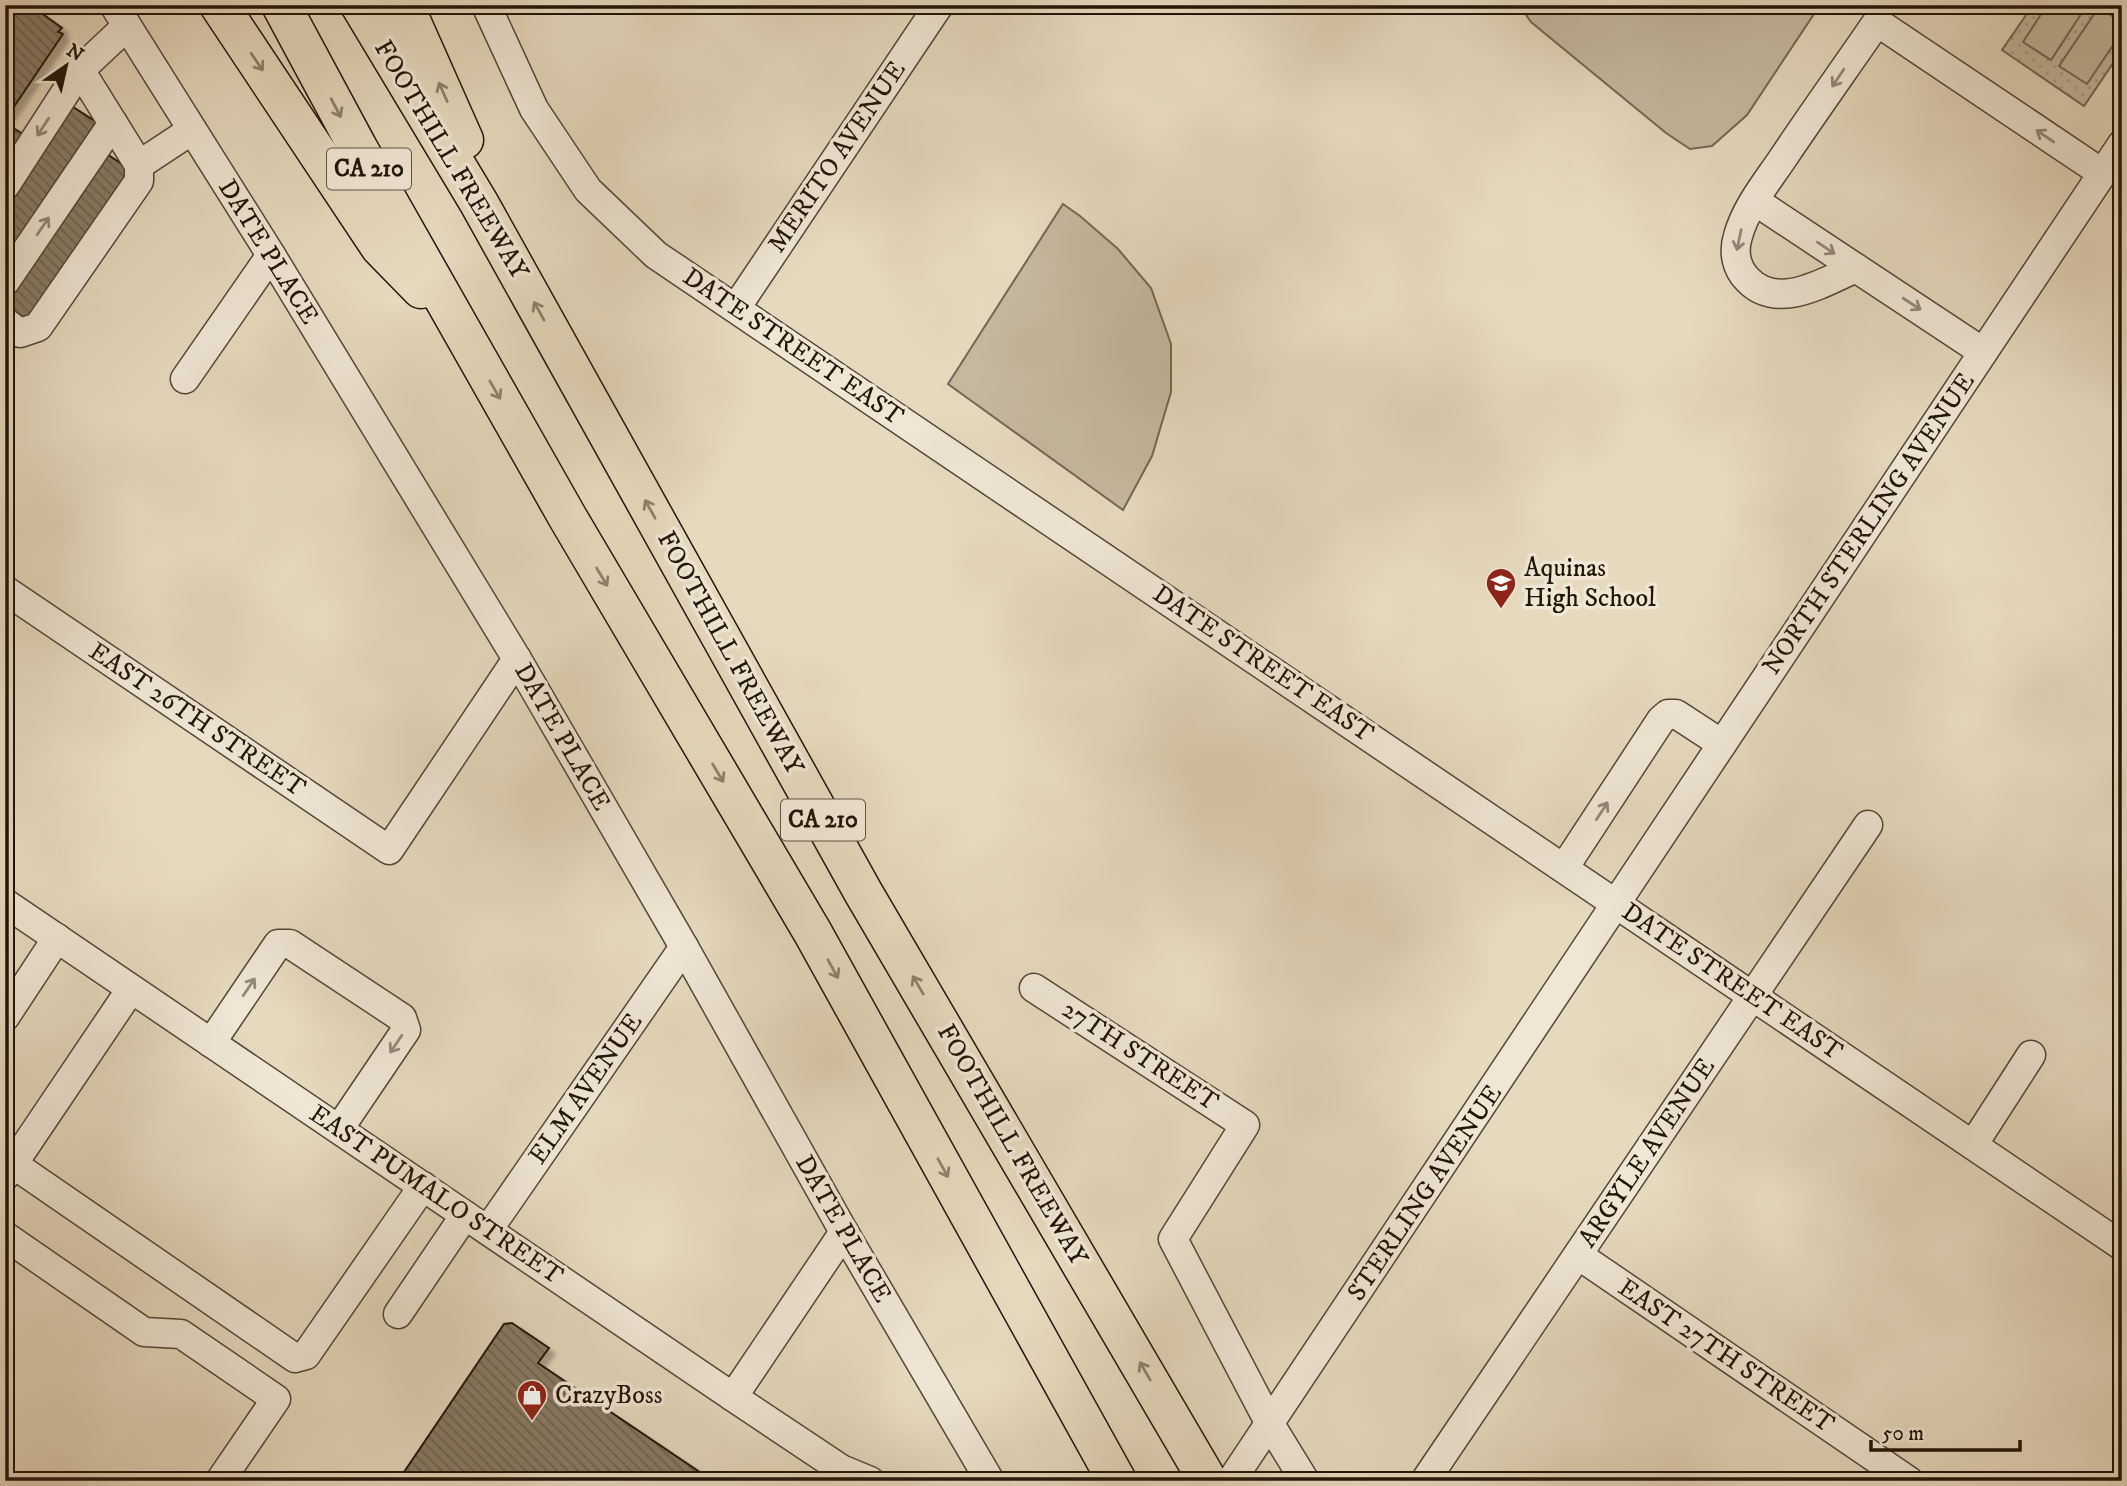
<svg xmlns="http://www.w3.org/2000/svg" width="2127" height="1486" font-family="'IM FELL DW Pica',serif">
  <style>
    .park { fill: url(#park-dots); stroke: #746654; stroke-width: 2 }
    .garden { fill: #c5b89f; stroke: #746654; stroke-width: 2 }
    .building { fill: url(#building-back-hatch); stroke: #221508; stroke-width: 2; filter: url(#shadow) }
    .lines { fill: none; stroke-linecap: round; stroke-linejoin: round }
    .minor-casing { stroke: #534636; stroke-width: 31 }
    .highway-casing { stroke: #221508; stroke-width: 41 }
    .minor { stroke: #efe6d5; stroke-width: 28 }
    .highway { stroke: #e6d9be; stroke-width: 38 }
    .oneway { stroke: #8e816c }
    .oneway2 { stroke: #938879 }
    .labels { text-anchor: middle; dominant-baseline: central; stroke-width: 7; stroke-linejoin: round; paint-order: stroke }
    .shield { fill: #efe6d5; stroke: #605446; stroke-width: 2 }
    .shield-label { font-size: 24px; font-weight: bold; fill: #221508 }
    .street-label { font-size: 26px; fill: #221508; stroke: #efe6d5 }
    .poi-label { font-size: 26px; fill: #221508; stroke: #efe6d5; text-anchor: start }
  </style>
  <defs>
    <pattern id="park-dots" width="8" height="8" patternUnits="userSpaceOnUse" patternTransform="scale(1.75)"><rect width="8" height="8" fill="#c5b89f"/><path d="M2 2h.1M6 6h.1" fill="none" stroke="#a99d87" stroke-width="1.8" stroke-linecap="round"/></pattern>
    <pattern id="building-back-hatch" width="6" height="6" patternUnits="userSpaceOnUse" patternTransform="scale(1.75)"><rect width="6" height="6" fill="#887b67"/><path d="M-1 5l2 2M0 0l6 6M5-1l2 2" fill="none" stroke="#6f6453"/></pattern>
    <filter id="shadow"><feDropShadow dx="6" dy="6" stdDeviation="2" flood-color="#0004"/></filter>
  </defs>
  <rect width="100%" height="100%" fill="#e6d9be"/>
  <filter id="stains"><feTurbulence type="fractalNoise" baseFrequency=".00286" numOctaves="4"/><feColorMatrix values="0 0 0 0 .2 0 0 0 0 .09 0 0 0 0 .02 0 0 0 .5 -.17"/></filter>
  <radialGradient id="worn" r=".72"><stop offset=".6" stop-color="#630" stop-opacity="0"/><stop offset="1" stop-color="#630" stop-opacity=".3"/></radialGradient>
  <polygon class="park" points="2033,5 2122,5 2122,50 2084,106 2002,50"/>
  <g class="garden">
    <polygon points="1519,5 1820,5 1747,115 1712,146 1690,149 1666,133 1531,22"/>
    <polygon points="2047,5 2087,5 2051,60 2023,42"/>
    <polygon points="2099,7 2122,23 2122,32 2087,84 2059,66"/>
    <polygon points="1063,204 1080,216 1118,249 1151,288 1171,344 1171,392 1152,456 1123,510 948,384"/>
  </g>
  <g class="building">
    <polygon points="5,5 30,5 62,28 58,32 63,34 5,120"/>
    <polygon points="70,105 101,125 5,269 5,202"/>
    <polygon points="5,123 23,134 5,160"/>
    <polygon points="101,150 132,171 31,323 5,306 5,294"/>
    <polygon points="512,1323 549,1348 538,1363 713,1481 398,1481 504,1324"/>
  </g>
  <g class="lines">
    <g class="minor-casing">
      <g id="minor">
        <polyline points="114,5 271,255 517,659 684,947 844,1232 990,1481"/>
        <polyline points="486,5 534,109 588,190 656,255 2122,1246"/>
        <polyline points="127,26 80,70 139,165 192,130"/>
        <polyline points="5,186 80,70"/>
        <polyline points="1755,201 1856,268"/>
        <polyline points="5,282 113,123"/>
        <polyline points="736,308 939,5"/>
        <polyline points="5,322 20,333 38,327 139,181 139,165"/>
        <path d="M1983 352 1856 268C1824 282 1778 311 1748 280 1736 268 1733 252 1738 236 1746 207 1767 182 1783 158 1814 112 1846 67 1877 22L2102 173"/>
        <polyline points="185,379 271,255"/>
        <polyline points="5,590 389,850 517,659"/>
        <polyline points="1564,868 1661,720 1668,714 1676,714 1722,744"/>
        <polyline points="5,903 733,1397 841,1469 870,1481"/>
        <polyline points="1034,988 1245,1125 1173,1239 1270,1424 1305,1481"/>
        <polyline points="5,1017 57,938"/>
        <polyline points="211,1043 278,944 290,944 402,1018 406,1030 339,1129"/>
        <polyline points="1973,1145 2031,1055"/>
        <polyline points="13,1164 295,1358 306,1355 423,1186"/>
        <polyline points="5,1176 131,989"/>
        <polyline points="488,1230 684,947"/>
        <polyline points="5,1236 144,1332 181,1334 276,1399 220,1481"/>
        <polyline points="1578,1255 1909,1481"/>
        <polyline points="398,1314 465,1215"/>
        <polyline points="733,1397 844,1232"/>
        <polyline points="1231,1481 2122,144"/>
        <polyline points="1425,1481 1868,825"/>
      </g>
    </g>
    <g class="highway-casing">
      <g id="highway">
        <polyline points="219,5 380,247 421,289"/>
        <polyline points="281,5 358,148 568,518 813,933 1117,1481"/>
        <polyline points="360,5 479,203 863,892 1208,1481"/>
        <polyline points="404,5 464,140"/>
      </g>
    </g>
    <use href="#minor" class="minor"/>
    <use href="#highway" class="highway"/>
  </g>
  <defs><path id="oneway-shaft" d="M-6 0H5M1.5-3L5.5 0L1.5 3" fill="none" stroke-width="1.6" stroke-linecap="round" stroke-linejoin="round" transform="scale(1.75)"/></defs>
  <g class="oneway">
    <use href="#oneway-shaft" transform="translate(257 62) rotate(56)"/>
    <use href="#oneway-shaft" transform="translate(443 92) rotate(-114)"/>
    <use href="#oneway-shaft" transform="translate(336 108) rotate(62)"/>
    <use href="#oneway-shaft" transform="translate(539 311) rotate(-119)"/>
    <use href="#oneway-shaft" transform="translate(495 390) rotate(60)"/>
    <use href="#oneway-shaft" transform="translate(650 509) rotate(-119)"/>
    <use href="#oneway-shaft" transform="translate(602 577) rotate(59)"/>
    <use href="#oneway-shaft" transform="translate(718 773) rotate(59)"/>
    <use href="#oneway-shaft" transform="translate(833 969) rotate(61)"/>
    <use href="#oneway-shaft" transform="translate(918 985) rotate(-120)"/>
    <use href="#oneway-shaft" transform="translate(943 1168) rotate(61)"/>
    <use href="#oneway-shaft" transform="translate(1145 1371) rotate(-120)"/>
  </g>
  <g class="oneway2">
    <use href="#oneway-shaft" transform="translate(1838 78) rotate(124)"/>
    <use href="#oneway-shaft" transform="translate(43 127) rotate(123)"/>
    <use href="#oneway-shaft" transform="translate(2045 136) rotate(-146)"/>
    <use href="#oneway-shaft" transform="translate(43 226) rotate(-56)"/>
    <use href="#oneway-shaft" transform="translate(1739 240) rotate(102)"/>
    <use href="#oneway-shaft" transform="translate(1826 248) rotate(34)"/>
    <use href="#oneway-shaft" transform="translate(1912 304) rotate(33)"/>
    <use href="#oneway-shaft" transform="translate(1602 811) rotate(-57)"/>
    <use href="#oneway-shaft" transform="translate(249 987) rotate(-56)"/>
    <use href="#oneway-shaft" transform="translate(396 1044) rotate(124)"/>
  </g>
  <defs>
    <g id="school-pin" transform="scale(1.575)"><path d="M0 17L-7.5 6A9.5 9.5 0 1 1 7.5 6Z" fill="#8f2418" stroke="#efe6d5"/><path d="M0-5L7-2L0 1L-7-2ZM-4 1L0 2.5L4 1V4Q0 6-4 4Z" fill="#fff"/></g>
    <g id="shop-pin" transform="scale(1.575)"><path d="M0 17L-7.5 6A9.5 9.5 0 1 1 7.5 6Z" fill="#8f2418" stroke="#efe6d5"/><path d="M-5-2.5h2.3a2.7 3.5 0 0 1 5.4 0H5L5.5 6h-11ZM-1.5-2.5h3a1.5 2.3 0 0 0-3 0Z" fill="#fff"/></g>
  </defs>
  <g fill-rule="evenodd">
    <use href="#school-pin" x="1501" y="583"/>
    <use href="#shop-pin" x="532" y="1395"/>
  </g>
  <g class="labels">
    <g class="shield">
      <rect x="327" y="148.5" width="84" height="41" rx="5"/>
      <rect x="781" y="799.5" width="84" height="41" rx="5"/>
    </g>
    <g class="shield-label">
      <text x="369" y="169">CA 210</text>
      <text x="823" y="820">CA 210</text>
    </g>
    <g class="street-label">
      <text transform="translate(837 157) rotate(-56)">MERITO AVENUE</text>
      <text transform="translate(451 160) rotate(59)">FOOTHILL FREEWAY</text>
      <text transform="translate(268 252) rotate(58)">DATE PLACE</text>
      <text transform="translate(793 347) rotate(34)">DATE STREET EAST</text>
      <text transform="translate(1869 524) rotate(-56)">NORTH STERLING AVENUE</text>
      <text transform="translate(730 653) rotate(61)">FOOTHILL FREEWAY</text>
      <text transform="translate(1263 664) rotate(34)">DATE STREET EAST</text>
      <text transform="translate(197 720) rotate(34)">EAST 26TH STREET</text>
      <text transform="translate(562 737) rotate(60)">DATE PLACE</text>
      <text transform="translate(1732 982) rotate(34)">DATE STREET EAST</text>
      <text transform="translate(1140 1056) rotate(33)">27TH STREET</text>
      <text transform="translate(586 1089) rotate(-55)">ELM AVENUE</text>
      <text transform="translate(1012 1145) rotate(60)">FOOTHILL FREEWAY</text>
      <text transform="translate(1647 1153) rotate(-56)">ARGYLE AVENUE</text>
      <text transform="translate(1425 1193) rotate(-56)">STERLING AVENUE</text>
      <text transform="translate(436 1195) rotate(34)">EAST PUMALO STREET</text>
      <text transform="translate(843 1229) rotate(60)">DATE PLACE</text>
      <text transform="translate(1726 1356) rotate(34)">EAST 27TH STREET</text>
    </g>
    <g class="poi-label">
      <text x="1524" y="568">Aquinas<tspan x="1524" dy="30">High School</tspan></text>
      <text x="555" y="1395">CrazyBoss</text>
    </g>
  </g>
  <rect width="2127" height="1486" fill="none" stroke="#e6d9be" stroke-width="28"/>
  <rect x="7" y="7" width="2113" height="1472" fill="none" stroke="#221508" stroke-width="3.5"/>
  <rect x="14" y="14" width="2099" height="1458" fill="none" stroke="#221508" stroke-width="2"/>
  <g transform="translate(66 66) rotate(34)" stroke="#efe6d5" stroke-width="5" paint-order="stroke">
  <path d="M0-5L12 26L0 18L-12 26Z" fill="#221508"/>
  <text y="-10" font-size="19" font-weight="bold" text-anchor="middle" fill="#221508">N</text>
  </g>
  <path d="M1871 1440v10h149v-10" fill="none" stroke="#221508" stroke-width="3.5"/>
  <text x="1882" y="1440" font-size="21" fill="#221508" stroke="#efe6d5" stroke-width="5" paint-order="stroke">50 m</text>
  <rect width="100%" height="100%" filter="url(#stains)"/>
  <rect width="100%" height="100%" fill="url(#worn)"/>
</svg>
